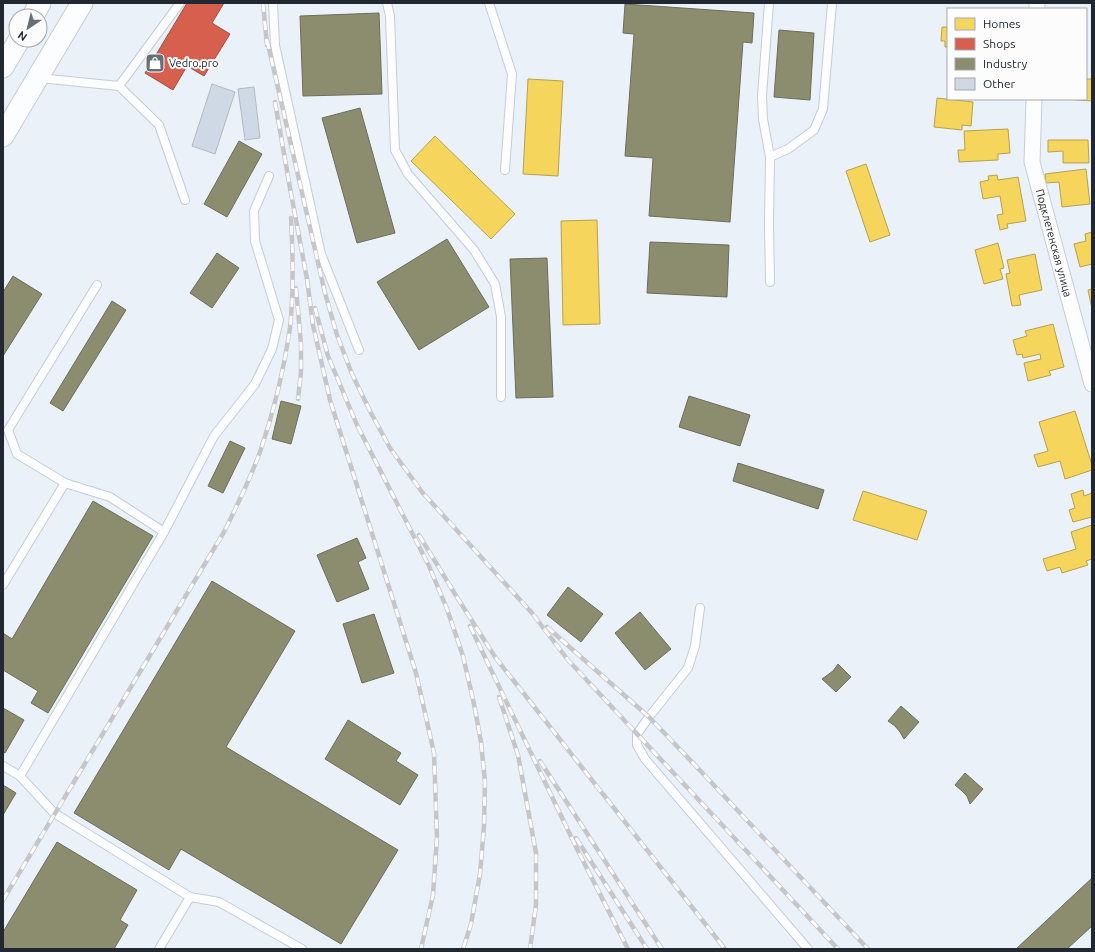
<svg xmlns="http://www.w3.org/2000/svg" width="1095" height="952" font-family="Ubuntu,sans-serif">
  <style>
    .homes { fill: #f6d55c; stroke: #b6a14f }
    .shops { fill: #d6604d; stroke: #a04f45 }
    .industry { fill: #8c8c6e; stroke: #6c6e5c }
    .building { fill: #cfd9e5; stroke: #b3b9c1 }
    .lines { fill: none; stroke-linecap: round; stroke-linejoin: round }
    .service-casing { stroke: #c6ccd5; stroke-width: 10 }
    .minor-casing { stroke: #c6ccd5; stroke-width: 17 }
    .secondary-casing { stroke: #c6ccd5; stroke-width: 23 }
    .service { stroke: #fcfdfe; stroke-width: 8 }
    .minor { stroke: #fcfdfe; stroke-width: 15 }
    .secondary { stroke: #fcfdfe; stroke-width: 21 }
    .rail-casing { stroke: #c5c6c9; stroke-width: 4.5 }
    .rail { stroke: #fcfcfc; stroke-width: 3; stroke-dasharray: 9; stroke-linecap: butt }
    .labels { text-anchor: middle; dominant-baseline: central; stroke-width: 4; stroke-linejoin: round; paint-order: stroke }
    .poi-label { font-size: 11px; fill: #212831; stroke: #fcfcfc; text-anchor: start }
    .street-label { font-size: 11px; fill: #212831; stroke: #fcfcfc }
  </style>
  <rect width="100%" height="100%" fill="#ebf1f9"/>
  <g class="homes">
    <polygon points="942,27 948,27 948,47 945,47 945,41 941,41"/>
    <polygon points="528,79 563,81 558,176 523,174"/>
    <polygon points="1086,79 1092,79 1092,101 1066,99 1086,99"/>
    <polygon points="937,98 973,102 971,126 962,125 962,130 934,127"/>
    <polygon points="1008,129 1010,153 998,154 998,160 959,162 958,150 965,150 964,131"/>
    <polygon points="435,136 515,214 491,239 411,161"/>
    <polygon points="1048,140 1088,140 1089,163 1063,163 1063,151 1048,152"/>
    <polygon points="866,164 890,235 870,242 846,171"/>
    <polygon points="1086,169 1090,204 1062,207 1059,182 1046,183 1045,174"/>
    <polygon points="997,175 998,180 1018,177 1026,221 1007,224 1008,228 1000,230 997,215 1003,214 1000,196 983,199 980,182 989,180 988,176"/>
    <polygon points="597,220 600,324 563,325 561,221"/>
    <polygon points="1092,232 1092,266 1092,264 1080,267 1074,244 1086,241 1085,234"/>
    <polygon points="998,243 1004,268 1000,269 1003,279 984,284 975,250"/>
    <polygon points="1035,254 1042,290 1019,295 1021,305 1012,306 1006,274 1010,273 1007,260"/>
    <polygon points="1092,289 1092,309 1088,290"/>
    <polygon points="1053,324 1064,367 1049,371 1051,375 1028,381 1024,363 1041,359 1040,354 1023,358 1022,354 1017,355 1013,340 1027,336 1025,331"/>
    <polygon points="1075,411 1092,465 1092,470 1065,479 1060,461 1038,467 1034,455 1048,451 1039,422"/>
    <polygon points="1083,490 1084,496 1092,493 1092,517 1073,522 1069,510 1075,508 1071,494"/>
    <polygon points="863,491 927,511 917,540 853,520"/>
    <polygon points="1092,525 1092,559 1086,561 1088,565 1062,573 1060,567 1047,571 1043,559 1076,549 1071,532"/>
  </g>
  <polygon class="shops" points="187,3 224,3 212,23 230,34 204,76 187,66 173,90 145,73"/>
  <g class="industry">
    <polygon points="625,4 754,13 752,43 743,42 730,222 649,216 653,158 625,156 634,34 623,33"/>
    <polygon points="379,13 382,94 303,96 300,16"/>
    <polygon points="779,30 814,33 810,100 774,97"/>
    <polygon points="360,108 395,233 357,243 322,118"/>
    <polygon points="239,141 262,154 227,217 204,204"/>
    <polygon points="447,239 489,307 419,350 377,282"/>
    <polygon points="650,242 729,245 727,297 647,293"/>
    <polygon points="217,253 239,268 212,308 190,293"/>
    <polygon points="547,258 553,397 516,398 510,259"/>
    <polygon points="13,276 42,294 3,356 3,292"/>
    <polygon points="112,301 126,310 63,411 50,403"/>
    <polygon points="689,396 750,415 740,446 679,427"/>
    <polygon points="281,401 301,406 291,444 272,439"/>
    <polygon points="230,441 245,448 223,493 208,486"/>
    <polygon points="738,463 824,490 818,509 733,481"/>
    <polygon points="93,501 153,536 48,713 31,703 38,691 3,670 3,633 12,639"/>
    <polygon points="357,538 366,558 358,562 369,589 337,602 317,555"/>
    <polygon points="212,581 295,631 226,747 398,850 341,944 181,849 169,870 74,813"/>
    <polygon points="568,587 603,614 581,642 547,615"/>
    <polygon points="640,612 671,649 645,670 615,633"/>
    <polygon points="374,614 394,673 362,683 343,624"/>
    <polygon points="838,664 851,677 836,692 822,679 833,671"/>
    <polygon points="901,706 919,722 904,739 900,732 895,726 888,721"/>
    <polygon points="3,708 24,720 5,753 3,752"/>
    <polygon points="348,720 401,753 396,761 418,775 400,805 325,759"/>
    <polygon points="965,773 983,789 970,804 967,796 962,791 955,785"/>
    <polygon points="3,785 16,793 3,815"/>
    <polygon points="57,842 137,890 120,920 128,925 114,949 3,949 3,932"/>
    <polygon points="1092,878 1092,926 1067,949 1016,949"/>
  </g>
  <g class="building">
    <polygon points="212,84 235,92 215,154 192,146"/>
    <polygon points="254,87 260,138 245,140 238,89"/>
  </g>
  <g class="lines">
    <g class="service-casing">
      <g id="service">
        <polyline points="273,3 275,45 321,254 359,350"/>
        <polyline points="387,3 390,16 395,150 408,174 474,250 495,284 501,317 501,397"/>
        <polyline points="489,3 512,74 505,170"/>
        <polyline points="769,3 762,96 763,119 770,157 769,224 770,282"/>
        <polyline points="39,78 119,86 159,125 185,200"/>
        <polyline points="119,86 180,3"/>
        <polyline points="770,157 788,149 814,130 823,109 832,3"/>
        <polyline points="97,285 8,430 17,454 65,483 110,497 164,532"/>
        <polyline points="3,585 65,483"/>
        <polyline points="700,608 695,646 688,668 649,717 637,734 637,745 645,759 808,949"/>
        <polyline points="3,766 20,776 54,813 190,897 219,902 302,949"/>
        <polyline points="20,776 164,532 214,436 255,384 272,349 279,320 255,241 254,211 269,176"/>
        <polyline points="159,949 190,897"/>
      </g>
    </g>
    <g class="minor-casing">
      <g id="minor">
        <polyline points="1037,9 1037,3"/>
        <polyline points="1034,99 1032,162 1092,384"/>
      </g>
    </g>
    <g class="secondary-casing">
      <g id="secondary">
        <polyline points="33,16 40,3"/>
        <polyline points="3,67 19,40"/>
        <polyline points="3,136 82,3"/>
      </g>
    </g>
    <use href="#service" class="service"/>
    <use href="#minor" class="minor"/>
    <use href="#secondary" class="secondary"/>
    <g class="rail-casing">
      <g id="rail">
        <polyline points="263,3 267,45"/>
        <polyline points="267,40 325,293 337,335 352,374 371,413 390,448 422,492 532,613 568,660 838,949"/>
        <polyline points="275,102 290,188 307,279 313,325 330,400 416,673 434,753 437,837 433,895 421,949"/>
        <polyline points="296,288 301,344 301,372 298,399"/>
        <polyline points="315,308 328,356 357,425 429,566 447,609 463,656 474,704 481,742 485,782 484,826 480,874 471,924 463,949"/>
        <polyline points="419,535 455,594 495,657 725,949"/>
        <polyline points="470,626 578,851 628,949"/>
        <polyline points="547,627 649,717 693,763 868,949"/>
        <polyline points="499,697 518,755 536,853 536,905 530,949"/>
        <polyline points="540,761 662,949"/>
        <polyline points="576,838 647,949"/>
        <path d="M3 900 224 532C237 506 250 479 260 452 274 411 284 370 290 328 294 291 293 255 291 218"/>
      </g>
    </g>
    <use href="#rail" class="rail"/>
  </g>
  <defs>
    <g id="shop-square" transform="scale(1)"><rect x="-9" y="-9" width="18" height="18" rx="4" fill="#686e77" stroke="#fcfcfc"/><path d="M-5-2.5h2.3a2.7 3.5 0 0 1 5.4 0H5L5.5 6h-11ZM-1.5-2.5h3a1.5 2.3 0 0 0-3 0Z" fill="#fff"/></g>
  </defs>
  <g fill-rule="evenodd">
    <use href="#shop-square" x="155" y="63"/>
  </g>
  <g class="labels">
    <g class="poi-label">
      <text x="169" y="63">Vedro.pro</text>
    </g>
    <g class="street-label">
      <text transform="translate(1054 243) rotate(75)">Подклетенская улица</text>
    </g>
  </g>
  <rect width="1095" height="952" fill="none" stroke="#212831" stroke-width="8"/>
  <rect x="947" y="8" width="140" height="92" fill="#fcfcfc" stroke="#a4a7ab"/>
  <rect x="955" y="18" width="20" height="12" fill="#f6d55c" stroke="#a4a7ab"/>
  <text x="983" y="28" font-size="12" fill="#212831">Homes</text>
  <rect x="955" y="38" width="20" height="12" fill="#d6604d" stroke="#a4a7ab"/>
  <text x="983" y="48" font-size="12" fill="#212831">Shops</text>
  <rect x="955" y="58" width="20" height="12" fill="#8c8c6e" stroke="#a4a7ab"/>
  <text x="983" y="68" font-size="12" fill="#212831">Industry</text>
  <rect x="955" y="78" width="20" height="12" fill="#cfd9e5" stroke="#a4a7ab"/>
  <text x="983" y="88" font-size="12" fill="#212831">Other</text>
  <g transform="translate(28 28) rotate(215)"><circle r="19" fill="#fcfcfc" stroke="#a4a7ab"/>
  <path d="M0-3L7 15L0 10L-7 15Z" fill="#686e77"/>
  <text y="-6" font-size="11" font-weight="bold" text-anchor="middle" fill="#212831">N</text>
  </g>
</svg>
